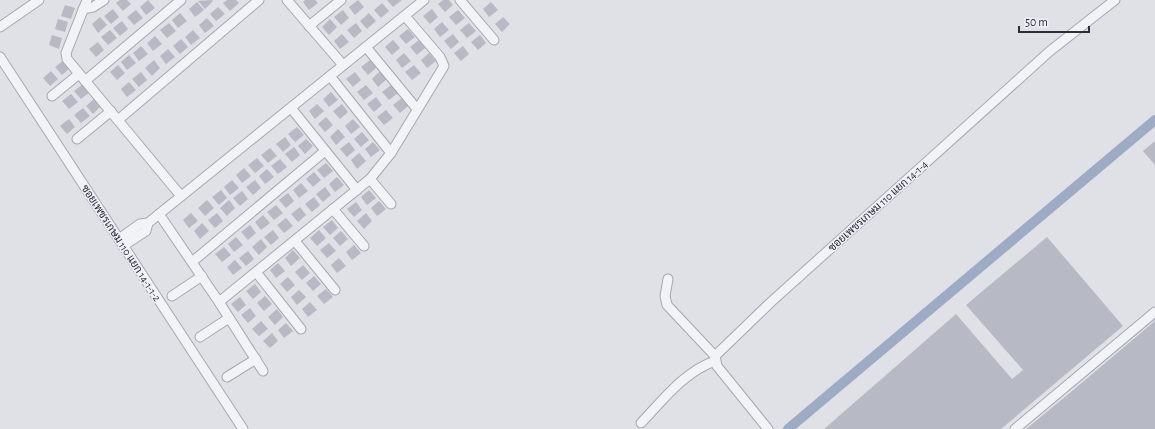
<svg xmlns="http://www.w3.org/2000/svg" width="1155" height="429" font-family="'Alegreya Sans',Sarabun,sans-serif">
  <style>
    .lines { fill: none; stroke-linecap: round; stroke-linejoin: round }
    .canal { stroke: #9dabc4; stroke-width: 10 }
    .building { fill: #b7bac4 }
    .minor-casing { stroke: #a5a8b1; stroke-width: 11 }
    .minor { stroke: #f2f3f6; stroke-width: 9 }
    .labels { text-anchor: middle; dominant-baseline: central; stroke-width: 3; stroke-linejoin: round; paint-order: stroke }
    .street-label { font-size: 11px; fill: #2a2e3d; stroke: #eff0f5 }
  </style>
  <rect width="100%" height="100%" fill="#dfe1e7"/>
  <g class="lines">
    <polyline class="canal" points="788,429 1155,120"/>
  </g>
  <g class="building">
    <polygon points="120,0 127,0 131,4 123,11 116,3"/>
    <polygon points="148,0 155,8 146,15 140,7"/>
    <polygon points="212,0 213,1 205,9 198,1"/>
    <polygon points="227,0 236,0 239,3 230,11 223,3"/>
    <polygon points="305,0 315,0 318,3 309,10 303,2"/>
    <polygon points="358,0 364,7 355,15 349,7"/>
    <polygon points="387,0 402,0 393,7"/>
    <polygon points="443,0 449,0 453,5 445,12 438,4"/>
    <polygon points="197,2 204,10 195,17 189,9"/>
    <polygon points="491,2 498,10 489,17 483,9"/>
    <polygon points="382,3 389,11 381,18 374,10"/>
    <polygon points="65,5 75,8 71,19 61,16"/>
    <polygon points="218,7 225,14 216,21 210,14"/>
    <polygon points="113,9 119,17 111,24 104,16"/>
    <polygon points="432,9 438,17 430,24 423,16"/>
    <polygon points="136,10 143,18 134,25 127,17"/>
    <polygon points="343,10 349,18 341,25 334,17"/>
    <polygon points="458,10 465,18 456,25 449,17"/>
    <polygon points="180,13 187,21 178,28 172,20"/>
    <polygon points="369,13 376,21 367,29 360,21"/>
    <polygon points="100,17 107,25 98,33 92,24"/>
    <polygon points="503,17 510,24 502,32 495,24"/>
    <polygon points="207,18 214,26 205,33 199,25"/>
    <polygon points="58,19 68,22 65,32 55,29"/>
    <polygon points="330,19 337,27 329,35 322,27"/>
    <polygon points="122,21 128,29 120,36 113,28"/>
    <polygon points="442,22 449,30 440,37 434,29"/>
    <polygon points="169,23 176,31 167,38 160,30"/>
    <polygon points="356,23 362,31 354,38 347,30"/>
    <polygon points="469,23 476,31 467,38 460,30"/>
    <polygon points="408,29 415,37 406,44 399,36"/>
    <polygon points="110,30 117,38 108,45 101,37"/>
    <polygon points="193,30 200,38 191,45 185,37"/>
    <polygon points="342,34 349,42 340,49 334,41"/>
    <polygon points="453,34 459,42 451,49 444,41"/>
    <polygon points="52,35 62,38 59,49 49,45"/>
    <polygon points="480,35 486,43 478,50 471,42"/>
    <polygon points="155,36 162,44 153,51 147,43"/>
    <polygon points="181,39 188,47 180,54 173,46"/>
    <polygon points="393,40 400,48 392,55 385,47"/>
    <polygon points="419,40 425,48 417,55 410,47"/>
    <polygon points="98,42 104,50 96,57 89,49"/>
    <polygon points="141,46 148,54 139,61 133,53"/>
    <polygon points="463,46 469,54 461,61 454,53"/>
    <polygon points="168,49 175,57 166,64 160,56"/>
    <polygon points="404,53 411,61 402,68 396,60"/>
    <polygon points="429,53 436,61 427,68 421,60"/>
    <polygon points="129,55 136,63 127,70 121,62"/>
    <polygon points="64,60 70,68 62,75 55,67"/>
    <polygon points="154,60 160,68 152,76 145,68"/>
    <polygon points="370,60 376,68 368,75 361,67"/>
    <polygon points="118,65 125,73 117,80 110,72"/>
    <polygon points="414,65 421,73 412,80 405,72"/>
    <polygon points="51,71 58,79 50,86 43,78"/>
    <polygon points="380,71 387,79 378,87 372,79"/>
    <polygon points="141,72 147,80 139,87 132,79"/>
    <polygon points="355,72 361,80 353,87 346,79"/>
    <polygon points="129,82 136,90 127,97 121,89"/>
    <polygon points="83,84 90,92 81,99 74,91"/>
    <polygon points="366,85 373,93 364,100 357,92"/>
    <polygon points="391,85 398,93 389,100 382,92"/>
    <polygon points="331,92 338,100 329,107 323,99"/>
    <polygon points="71,94 78,102 69,109 62,101"/>
    <polygon points="376,97 382,105 374,112 367,104"/>
    <polygon points="95,98 101,106 93,114 86,106"/>
    <polygon points="402,98 408,106 400,113 393,105"/>
    <polygon points="317,104 324,111 315,119 309,111"/>
    <polygon points="342,104 348,112 340,119 333,111"/>
    <polygon points="83,108 90,116 81,123 74,115"/>
    <polygon points="386,110 393,118 384,125 377,117"/>
    <polygon points="326,117 333,125 325,132 318,124"/>
    <polygon points="69,119 75,127 67,134 60,126"/>
    <polygon points="353,119 360,127 351,134 345,126"/>
    <polygon points="297,127 304,135 295,142 288,134"/>
    <polygon points="338,129 345,137 336,145 330,137"/>
    <polygon points="362,132 369,140 361,147 354,139"/>
    <polygon points="285,137 291,145 283,152 276,144"/>
    <polygon points="306,139 313,146 305,154 298,146"/>
    <polygon points="1155,141 1155,165 1143,151"/>
    <polygon points="349,142 355,150 347,157 340,149"/>
    <polygon points="373,142 380,150 371,157 365,149"/>
    <polygon points="294,147 300,155 292,162 285,154"/>
    <polygon points="270,148 277,156 268,163 261,155"/>
    <polygon points="359,153 366,161 357,169 351,160"/>
    <polygon points="257,158 264,166 255,173 248,165"/>
    <polygon points="280,159 287,167 278,174 271,166"/>
    <polygon points="326,163 333,171 324,178 317,170"/>
    <polygon points="244,168 251,176 242,183 236,175"/>
    <polygon points="267,169 274,177 265,184 259,176"/>
    <polygon points="314,172 321,180 313,187 306,179"/>
    <polygon points="337,177 344,185 335,192 329,184"/>
    <polygon points="232,180 239,188 230,195 224,187"/>
    <polygon points="255,180 261,188 253,195 246,187"/>
    <polygon points="301,183 308,191 299,198 293,190"/>
    <polygon points="325,187 331,195 323,202 316,194"/>
    <polygon points="221,190 227,198 219,205 212,197"/>
    <polygon points="369,190 376,198 367,205 361,197"/>
    <polygon points="242,191 248,199 240,206 233,198"/>
    <polygon points="288,193 294,201 286,208 279,200"/>
    <polygon points="314,197 320,205 312,212 305,204"/>
    <polygon points="207,200 214,208 205,216 198,208"/>
    <polygon points="229,200 235,208 227,216 220,208"/>
    <polygon points="379,201 386,209 377,216 371,208"/>
    <polygon points="356,202 362,210 354,217 347,209"/>
    <polygon points="276,205 283,213 274,220 267,212"/>
    <polygon points="300,207 306,215 298,222 291,214"/>
    <polygon points="191,213 198,221 189,228 183,220"/>
    <polygon points="217,213 223,221 215,228 208,220"/>
    <polygon points="366,213 372,221 364,229 357,221"/>
    <polygon points="263,215 270,223 261,230 255,222"/>
    <polygon points="286,218 293,226 284,233 277,225"/>
    <polygon points="332,220 338,228 330,235 323,227"/>
    <polygon points="202,223 209,231 200,239 194,231"/>
    <polygon points="250,225 256,233 248,240 241,232"/>
    <polygon points="273,230 279,238 271,245 264,237"/>
    <polygon points="319,230 326,238 317,246 310,238"/>
    <polygon points="341,231 348,239 340,246 333,238"/>
    <polygon points="236,237 243,245 234,252 228,244"/>
    <polygon points="1047,237 1123,326 1001,429 824,429 956,314 1012,379 1023,370 966,305"/>
    <polygon points="261,239 267,247 259,255 252,247"/>
    <polygon points="329,243 336,251 327,258 320,250"/>
    <polygon points="354,245 361,253 352,260 346,252"/>
    <polygon points="224,247 231,255 222,262 215,254"/>
    <polygon points="293,250 300,258 291,266 285,258"/>
    <polygon points="248,251 254,259 246,266 239,258"/>
    <polygon points="339,258 346,266 337,273 331,265"/>
    <polygon points="235,260 242,268 233,275 227,267"/>
    <polygon points="278,263 285,271 276,278 270,270"/>
    <polygon points="303,265 310,273 302,280 295,272"/>
    <polygon points="314,276 321,284 313,291 306,283"/>
    <polygon points="288,277 295,285 287,292 280,284"/>
    <polygon points="255,284 261,292 253,299 246,291"/>
    <polygon points="326,289 333,297 324,304 317,296"/>
    <polygon points="299,290 306,297 297,305 291,297"/>
    <polygon points="265,296 272,304 264,311 257,303"/>
    <polygon points="240,297 246,305 238,312 231,304"/>
    <polygon points="310,302 317,310 308,317 302,309"/>
    <polygon points="250,308 256,316 248,323 241,315"/>
    <polygon points="277,309 283,317 275,325 268,317"/>
    <polygon points="261,321 268,329 259,336 252,329"/>
    <polygon points="1155,321 1155,429 1026,429 1065,397"/>
    <polygon points="286,323 293,331 284,338 278,330"/>
    <polygon points="272,333 278,341 270,348 263,341"/>
  </g>
  <g class="lines">
    <g class="minor-casing">
      <g id="minor">
        <polyline points="87,0 66,53 67,59 181,196"/>
        <polyline points="287,0 343,65"/>
        <polyline points="460,0 494,40"/>
        <polyline points="83,9 93,7 104,0"/>
        <polyline points="309,26 341,0"/>
        <polyline points="0,27 39,0"/>
        <polyline points="366,47 417,109"/>
        <polyline points="0,57 243,429"/>
        <polyline points="330,76 391,153"/>
        <polyline points="85,81 181,0"/>
        <polyline points="52,96 79,74"/>
        <polyline points="291,108 357,190"/>
        <polyline points="118,120 259,0"/>
        <polyline points="77,139 111,111"/>
        <polyline points="370,179 391,204"/>
        <polyline points="333,209 364,246"/>
        <polyline points="159,214 219,302 263,371"/>
        <polyline points="119,239 140,224 148,223 424,0"/>
        <polyline points="295,241 335,290"/>
        <polyline points="123,246 146,231 148,223"/>
        <polyline points="192,262 325,151"/>
        <polyline points="256,272 301,329"/>
        <polyline points="668,279 665,296 667,305 715,356"/>
        <polyline points="172,296 202,276"/>
        <polyline points="219,302 370,179 391,153 444,66 440,57 405,16"/>
        <polyline points="200,337 229,318"/>
        <polyline points="227,377 256,359"/>
        <path d="M641 423C662 401 685 371 715 361"/>
        <polyline points="768,429 717,366 715,356 771,302 1050,51 1115,0"/>
        <polyline points="1015,429 1155,312"/>
      </g>
    </g>
    <use href="#minor" class="minor"/>
  </g>
  <g class="labels">
    <g class="street-label">
      <text transform="translate(878 206) rotate(-42)">ซอยเพชรเกษม 110 แยก 14-1-4</text>
      <text transform="translate(121 243) rotate(57)">ซอยเพชรเกษม 110 แยก 14-1-1-2</text>
    </g>
  </g>
  <path d="M1019 26v6h70v-6" fill="none" stroke="#2a2e3d" stroke-width="2"/>
  <text x="1025" y="26" font-size="12" fill="#2a2e3d" stroke="#eff0f5" stroke-width="3" paint-order="stroke">50 m</text>
</svg>
